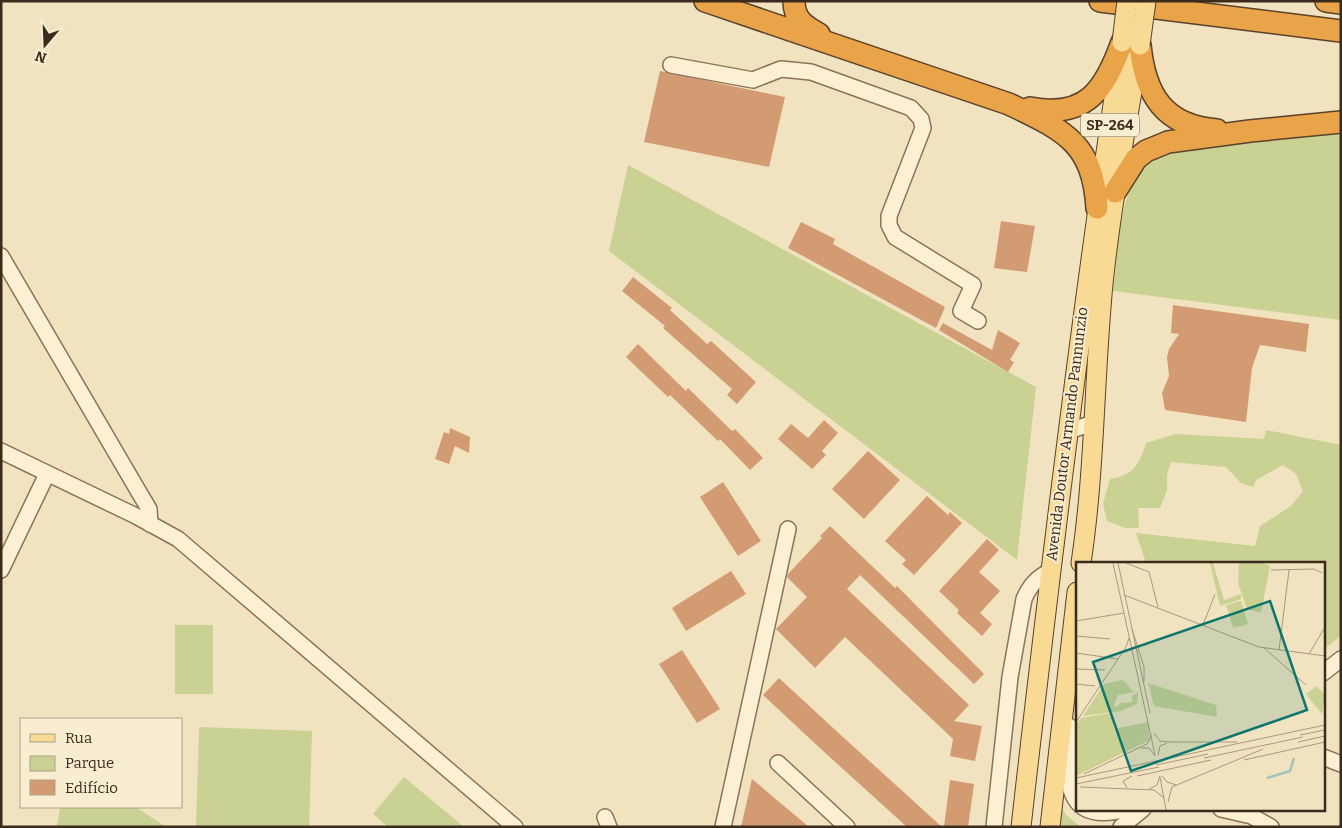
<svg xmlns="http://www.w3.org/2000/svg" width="1342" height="828" font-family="Bitter,serif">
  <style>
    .green { fill: #c9d193 }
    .building { fill: #d39b72 }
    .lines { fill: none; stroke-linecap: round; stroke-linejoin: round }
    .minor-casing { stroke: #8c7356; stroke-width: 18 }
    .major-casing { stroke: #59412b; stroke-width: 21 }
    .highway-casing { stroke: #59412b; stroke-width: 24 }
    .minor { stroke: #fcf0d4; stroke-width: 15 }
    .major { stroke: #f8da94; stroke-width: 19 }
    .highway { stroke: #e9a449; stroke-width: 21 }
    .major-bridge-casing { stroke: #59412b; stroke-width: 21; stroke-linecap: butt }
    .major-bridge { stroke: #f8da94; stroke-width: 19 }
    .labels { text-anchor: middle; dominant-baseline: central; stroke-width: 4; stroke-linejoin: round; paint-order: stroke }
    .shield { fill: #f8edd0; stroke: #736552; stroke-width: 1 }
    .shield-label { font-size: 14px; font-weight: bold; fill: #3a2b1c }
    .street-label { font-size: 15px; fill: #3a2b1c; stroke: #f8edd0 }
    .inset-river { fill: none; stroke: #a3c3ba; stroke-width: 2.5 }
    .inset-road { fill: none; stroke: #a8997e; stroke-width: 1 }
    .view { fill: #0f766e; fill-opacity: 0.15; stroke: #0f766e; stroke-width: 2.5 }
    .inset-edge { fill: none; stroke: #3a2b1c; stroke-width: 2.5 }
  </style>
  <rect width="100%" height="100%" fill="#f2e3c0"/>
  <g class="green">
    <path d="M1341 130V320L1113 291C1118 254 1118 185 1150 159 1155 155 1164 152 1170 149Z"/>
    <polygon points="628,165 1036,387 1017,560 609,251"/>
    <path d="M1266 430 1341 445V636L1323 650V563H1146L1136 533 1255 546 1260 526 1291 506 1303 491 1296 474 1283 465 1256 480 1253 487 1241 483 1226 467 1171 462 1167 475V491L1160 508H1138L1139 528H1125L1107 521 1103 504 1110 479C1134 475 1139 465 1146 443L1176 434 1264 439Z"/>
    <rect x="175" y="625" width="38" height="69"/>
    <polygon points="199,727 312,731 309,827 196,827"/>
    <polygon points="404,777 464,827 388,827 373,814"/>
    <polygon points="1060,805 1066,815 1081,827 1057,827"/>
    <polygon points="60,807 136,807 166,827 55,827 58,823"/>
  </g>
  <g class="building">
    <polygon points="660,71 785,97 769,167 644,142"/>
    <polygon points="1001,221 1035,226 1027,272 994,268"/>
    <polygon points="801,222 835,239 833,244 945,307 936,328 788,248"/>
    <polygon points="633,277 672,308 670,310 707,344 711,341 756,382 737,404 727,395 732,389 663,328 665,326 622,291"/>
    <polygon points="1173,305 1309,324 1306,352 1260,345 1252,368 1246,422 1165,410 1162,393 1169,376 1167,357 1169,349 1179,334 1171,333"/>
    <polygon points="943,323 992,350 998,330 1020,343 1010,360 1014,362 1008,372 939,330"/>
    <polygon points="638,344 686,391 688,388 732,431 735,429 763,458 750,470 720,439 718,441 670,395 668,397 626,357"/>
    <polygon points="824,420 838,433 822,451 826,455 812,469 778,439 791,424 808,438"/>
    <polygon points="450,428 470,437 469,453 455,446 449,464 435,459 444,432 449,434"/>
    <polygon points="868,451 900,480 864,519 832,489"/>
    <polygon points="723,482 761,541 738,556 700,497"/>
    <polygon points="927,496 948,515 950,512 962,523 914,575 902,564 906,560 885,541"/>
    <polygon points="830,526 895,588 897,586 984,674 974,684 860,575 847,589 969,705 954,721 982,726 975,761 950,756 953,739 845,637 815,668 776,629 807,597 787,577 788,574 822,538 820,536"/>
    <polygon points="987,539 999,550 979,572 1000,591 980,613 992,624 982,636 957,613 959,610 939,591"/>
    <polygon points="731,571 746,594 686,631 672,608"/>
    <polygon points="682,650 720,709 697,723 659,664"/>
    <polygon points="779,678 844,738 942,827 907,827 822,750 763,695"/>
    <polygon points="752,779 809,827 741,827"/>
    <polygon points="950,780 974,784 968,827 944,827"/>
  </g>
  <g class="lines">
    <g class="minor-casing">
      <g id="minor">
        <polyline points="671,65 753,80 781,69 811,72 911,108 921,119 923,128 889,216 889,225 895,237 973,285 961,311 978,321"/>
        <polyline points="1,256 140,494 149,509 150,524"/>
        <polyline points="1069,431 1093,423"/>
        <polyline points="1,451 136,516 178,539 515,827"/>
        <polyline points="1,570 47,474"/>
        <polyline points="1323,673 1341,659"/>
        <path d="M1069 726C1068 766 1056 828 1127 809"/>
        <polyline points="1323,757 1341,764"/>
        <polyline points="778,763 847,827"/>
        <polyline points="1221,809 1247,815"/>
        <polyline points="1239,809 1271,827"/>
        <polyline points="605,817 609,827"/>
        <polyline points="723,827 788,529"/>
        <path d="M994 827 1010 677 1024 599C1030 585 1037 578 1050 571"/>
        <polyline points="1121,827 1143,809"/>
      </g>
    </g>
    <g class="major-casing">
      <g id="major">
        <path d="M1081 563C1095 471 1094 377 1103 284 1111 206 1126 128 1139 51"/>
        <path d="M1021 827C1050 570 1081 314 1120 58"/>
        <polyline points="1050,827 1077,592"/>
      </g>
    </g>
    <g class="highway-casing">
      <g id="highway">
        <path d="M705 1 1009 104C1063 130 1093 142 1097 208"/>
        <path d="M794 1C794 19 804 26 819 34"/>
        <polyline points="1100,1 1341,31"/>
        <polyline points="1326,1 1341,3"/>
        <path d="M1140 45C1145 95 1164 126 1217 130"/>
        <path d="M1030 108C1086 119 1105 90 1122 42"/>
        <polyline points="1115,192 1136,159 1146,151 1168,142 1250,131 1341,122"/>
      </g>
    </g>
    <use href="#minor" class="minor"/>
    <use href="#major" class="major"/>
    <use href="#highway" class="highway"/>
    <g class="major-bridge-casing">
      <g id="major-bridge">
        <polyline points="1122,42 1127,1"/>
        <polyline points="1140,45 1146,1"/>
      </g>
    </g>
    <use href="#major-bridge" class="major-bridge"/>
  </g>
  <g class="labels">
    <rect class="shield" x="1081" y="113.5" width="58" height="23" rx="4"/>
    <g class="shield-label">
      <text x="1110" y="125">SP-264</text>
    </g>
    <g class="street-label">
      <text transform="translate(1067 434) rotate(-83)">Avenida Doutor Armando Pannunzio</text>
    </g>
  </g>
  <g transform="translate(1076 562)">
    <rect width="249" height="249" fill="#f2e3c0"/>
    <path d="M134 1H137L148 38 165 32V37L144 44ZM163 1H187L194 4 185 51 171 47 162 21ZM165 39 172 62 157 66 150 43ZM47 118 58 130 42 133 38 143 41 145 44 141 56 140V134L62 130 61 142 45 149 7 154 28 122ZM72 121 140 143 141 155 78 144ZM241 124 249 133 246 152 230 132ZM35 151 38 167 72 160 74 178 0 214V163L5 156Z" fill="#c9d193"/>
    <path class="inset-river" d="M191 216 214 209 218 196"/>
    <path class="inset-road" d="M37 1 79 193M42 1 74 151M50 1 73 10 82 45M195 8 238 7 246 11M48 33 183 85 249 94M0 59 48 51M127 63 139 32M56 67 68 105V120M0 74 34 77M188 86 230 123M203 88 213 8M0 91 42 97M233 92 249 65M0 107 29 108M0 122 19 124M0 160 50 85 53 76M78 171 84 179 94 180H161M224 173 249 168M222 180 249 174M65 186H73L79 194M82 193 84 184 91 181M128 196 227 175M168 198 249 180M80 203 132 192M8 212 71 182 76 173M61 214 135 198M86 214 91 220 100 223M84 215 90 248M0 216 249 163M0 222 83 205M4 225 78 228 88 236M51 226 47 219 56 214M73 227 81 223 84 214M92 240 96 225 187 187"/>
    <path class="view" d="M194 39 231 148 55 209 17 100Z"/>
    <rect width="249" height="249" class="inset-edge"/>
  </g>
  <rect width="1342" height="828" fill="none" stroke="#3a2b1c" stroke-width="5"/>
  <rect x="20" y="718" width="162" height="90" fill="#f8edd0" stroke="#ac9f88"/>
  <rect x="30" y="734" width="25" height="8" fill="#f8da94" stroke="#ac9f88"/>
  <text x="65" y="743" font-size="15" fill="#3a2b1c">Rua</text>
  <rect x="30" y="756" width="25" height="15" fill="#c9d193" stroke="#ac9f88"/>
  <text x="65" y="768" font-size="15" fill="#3a2b1c">Parque</text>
  <rect x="30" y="780" width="25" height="15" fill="#d39b72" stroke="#ac9f88"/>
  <text x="65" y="793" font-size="15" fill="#3a2b1c">Edifício</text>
  <g transform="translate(45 45) rotate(199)" stroke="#f8edd0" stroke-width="4" paint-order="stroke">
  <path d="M0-4L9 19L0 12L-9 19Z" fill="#3a2b1c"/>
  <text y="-8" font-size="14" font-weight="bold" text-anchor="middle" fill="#3a2b1c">N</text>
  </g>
</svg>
